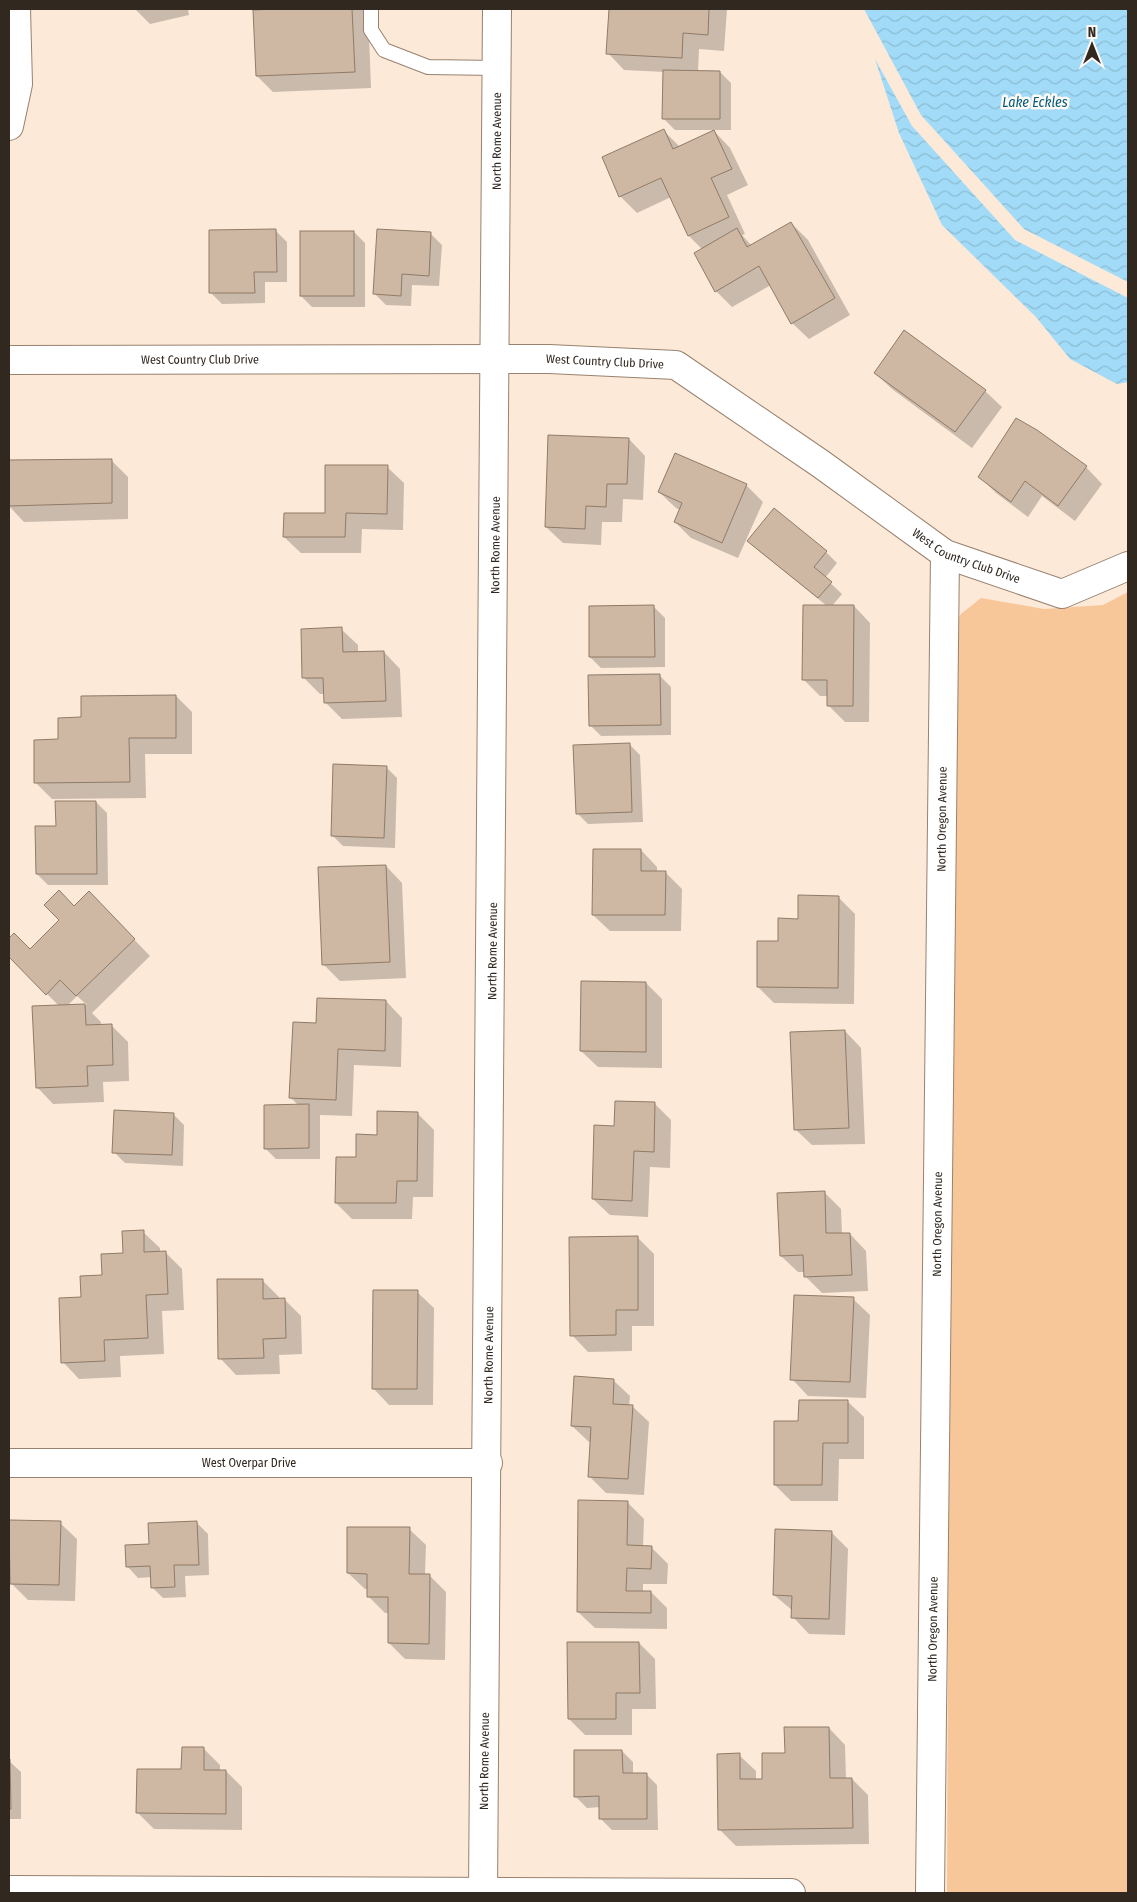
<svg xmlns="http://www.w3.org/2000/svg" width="1137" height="1902" font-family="'Fira Sans Condensed',sans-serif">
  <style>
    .green { fill: #f7c699 }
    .water { fill: url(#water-waves) }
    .shadow { fill: #0003; fill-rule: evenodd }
    .building { fill: #cfb8a3; stroke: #907b67 }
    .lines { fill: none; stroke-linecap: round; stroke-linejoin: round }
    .lane-casing { stroke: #98826f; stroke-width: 16 }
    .street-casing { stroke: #98826f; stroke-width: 30 }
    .secondary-casing { stroke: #98826f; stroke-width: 30 }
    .lane { stroke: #fff; stroke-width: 14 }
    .street { stroke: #fff; stroke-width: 28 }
    .secondary { stroke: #fff; stroke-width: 28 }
    .labels { text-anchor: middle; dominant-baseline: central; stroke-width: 5; stroke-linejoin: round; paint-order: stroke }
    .street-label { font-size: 12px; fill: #312820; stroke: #fef9f4 }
    .water-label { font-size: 14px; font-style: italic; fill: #005c7a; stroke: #fef9f4 }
  </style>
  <defs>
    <pattern id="water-waves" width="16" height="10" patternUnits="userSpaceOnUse" patternTransform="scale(1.25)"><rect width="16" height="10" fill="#a1dbf7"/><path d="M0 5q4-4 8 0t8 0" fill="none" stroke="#8bbcd3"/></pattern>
  </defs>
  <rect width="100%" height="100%" fill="#fce9d8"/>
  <polygon class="green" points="1128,592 1128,1893 947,1893 952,629 961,614 981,598 1044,609 1103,605"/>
  <g class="water">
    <polygon points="864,9 1128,9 1128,282 1024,229 921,115"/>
    <polygon points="875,59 912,126 1015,240 1128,298 1128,382 1117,384 1070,359 1036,317 942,225 899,133"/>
  </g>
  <g class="shadow">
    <polygon points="135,9 188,9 189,15 150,24"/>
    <polygon points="279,9 368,9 371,88 273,92 257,76"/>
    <polygon points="610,9 727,9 724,51 699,49 698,72 720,72 731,83 731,130 675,130 664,119 665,72 624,70 608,53"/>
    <polygon points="663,130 680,147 714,131 730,148 748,185 727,195 745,234 742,235 752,246 791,223 808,240 850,315 809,339 792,323 771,285 732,307 716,291 703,250 689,236 671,197 637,213 620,196"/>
    <polygon points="276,231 287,242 287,282 265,282 265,303 222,304 211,293"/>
    <polygon points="354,232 365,243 365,307 312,307 301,296"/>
    <polygon points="431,234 442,245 439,286 412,285 411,306 386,305 375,294"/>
    <polygon points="875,373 985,391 1002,407 972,448 892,389"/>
    <polygon points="629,439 645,456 643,500 623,499 622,522 602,522 601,545 563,543 546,527"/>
    <polygon points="111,460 128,477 128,519 24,522 9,506 9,462"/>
    <polygon points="387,467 404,483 403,530 362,529 361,553 301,553 284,537 326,514"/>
    <polygon points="1086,467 1102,484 1075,521 1042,496 1028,517 996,493 979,476"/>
    <polygon points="746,485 763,502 738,558 691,538 675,522 680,510 676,508 659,492"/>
    <polygon points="749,541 826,552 837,563 825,578 842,594 832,606 854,606 870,623 869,722 845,722 828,705 828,696 820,696 803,679 827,606 760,552"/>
    <polygon points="654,607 665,618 665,667 601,668 590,657"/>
    <polygon points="341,629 358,645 358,653 384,652 400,669 402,717 342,719 325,702 325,694 320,694 304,678"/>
    <polygon points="660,676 671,687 671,735 601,736 590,725"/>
    <polygon points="176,696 192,712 192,754 145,754 146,798 52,799 35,782 59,740 83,718"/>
    <polygon points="629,744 640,755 643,822 588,824 577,813"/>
    <polygon points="386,767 397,778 395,848 343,846 332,835"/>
    <polygon points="96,802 107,813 108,885 48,885 37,874 57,827"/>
    <polygon points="641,850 657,867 657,872 665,872 682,889 681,931 610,931 593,915"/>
    <polygon points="386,866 402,883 406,978 340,981 323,964"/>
    <path d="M89 893 150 956 92 1013 101 1022V1025H111L128 1042 129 1081 103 1082 104 1102 53 1104 37 1087 59 1006 9 955V940L14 935 30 951ZM77 996 87 1005 67 1006Z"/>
    <polygon points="838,897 855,914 854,1004 774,1003 758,987 779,942 799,920"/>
    <polygon points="646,983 662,999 662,1068 598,1067 581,1051"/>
    <polygon points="386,1001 402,1018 401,1067 354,1065 352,1116 320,1115 320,1159 276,1159 265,1148 299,1106 291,1098 317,1025"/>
    <polygon points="845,1031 861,1048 865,1144 812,1145 795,1129"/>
    <polygon points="655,1104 671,1120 670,1168 650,1167 648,1217 610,1215 593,1199 616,1127"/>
    <polygon points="417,1113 434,1130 433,1197 413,1197 412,1219 352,1219 336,1203 357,1158 378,1136"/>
    <polygon points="173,1114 184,1125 183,1166 125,1163 114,1152"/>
    <polygon points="824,1192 841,1209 842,1234 850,1234 866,1251 868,1291 822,1293 805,1276 805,1272 798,1272 781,1256"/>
    <polygon points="143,1232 160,1248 160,1253 166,1253 182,1269 184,1310 162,1311 164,1354 120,1356 121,1377 79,1379 63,1362 82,1299"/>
    <polygon points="637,1237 654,1254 654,1326 632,1326 632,1351 588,1352 572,1335"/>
    <polygon points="262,1280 279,1297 279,1300 285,1300 301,1316 302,1354 279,1355 280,1374 236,1375 220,1358"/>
    <polygon points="417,1292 434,1308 433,1405 389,1405 373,1388"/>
    <polygon points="853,1299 870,1315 866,1398 808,1396 792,1379"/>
    <polygon points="613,1380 630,1396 629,1406 632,1406 649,1422 644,1495 606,1493 589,1476 591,1442 589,1442 572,1426"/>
    <polygon points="847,1401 864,1417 864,1459 839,1459 838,1501 791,1501 775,1485 800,1422"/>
    <polygon points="627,1502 644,1519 643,1547 651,1547 668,1564 667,1584 643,1584 643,1592 651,1592 667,1608 667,1629 595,1628 578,1612"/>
    <polygon points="9,1521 60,1523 77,1539 75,1601 28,1600 11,1583 11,1578 9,1578"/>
    <polygon points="197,1523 208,1534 209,1575 185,1576 186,1597 163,1598 152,1587 152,1577 138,1578 127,1566 151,1546"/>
    <polygon points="409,1529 426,1545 425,1575 429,1575 446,1592 445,1660 405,1659 389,1643 389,1613 385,1613 368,1596 368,1589 365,1589 348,1573"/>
    <polygon points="832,1533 848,1549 845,1635 809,1634 793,1617 793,1611 774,1595"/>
    <polygon points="639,1643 655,1659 656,1709 632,1709 632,1735 585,1735 569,1719"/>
    <polygon points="829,1728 845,1745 846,1779 852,1779 868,1795 869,1844 736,1846 719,1829 739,1755 756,1771 756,1780 764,1780 786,1754"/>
    <polygon points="204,1749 220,1765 220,1771 226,1771 242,1787 242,1830 154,1829 137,1812"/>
    <polygon points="622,1751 633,1762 633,1774 646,1774 657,1785 658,1830 612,1830 601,1819 601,1807 587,1808 576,1797"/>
    <polygon points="9,1761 21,1772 21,1819 9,1819"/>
  </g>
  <g class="building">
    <polygon points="278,9 352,9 355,72 256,76 253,10"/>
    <polygon points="609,9 709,9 708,35 683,33 682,58 606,54"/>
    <polygon points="663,70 720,71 720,119 662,119"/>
    <polygon points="664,129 673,149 714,130 732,169 711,178 729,217 688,236 661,178 619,197 602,157"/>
    <polygon points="791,222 835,298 791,324 759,266 715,292 694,253 737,228 747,247"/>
    <polygon points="276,229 277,272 254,272 255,293 209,293 209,230"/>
    <polygon points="377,229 431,232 429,276 402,274 401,296 373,294"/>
    <rect x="300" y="231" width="54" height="65"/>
    <polygon points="904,330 986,390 955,432 874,373"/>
    <polygon points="1016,418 1037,430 1087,466 1058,506 1025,481 1011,502 978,477"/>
    <polygon points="548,435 629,438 627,484 607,484 606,507 586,506 585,529 545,527"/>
    <polygon points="675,453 747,484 722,543 674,522 682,503 658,492"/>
    <polygon points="112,459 112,503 9,506 9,460"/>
    <polygon points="325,465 388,465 387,514 346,513 345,537 283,537 284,513 325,513"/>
    <polygon points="774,508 827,551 814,567 832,582 818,598 747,541"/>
    <polygon points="654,605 655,657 589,657 589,606"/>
    <polygon points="803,605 854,605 853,706 827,706 827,680 802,680"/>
    <polygon points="342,627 343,652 384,651 386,701 324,703 323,678 302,678 301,629"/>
    <polygon points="660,674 661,725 589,726 588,675"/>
    <polygon points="176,695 176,738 129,738 130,782 34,783 34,740 58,739 58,718 81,717 81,696"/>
    <polygon points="630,743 632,812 576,814 573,745"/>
    <polygon points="333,764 387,766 384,838 331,836"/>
    <polygon points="55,801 96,801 97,874 36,874 35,826 56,826"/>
    <polygon points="593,849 641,849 641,871 666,871 665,915 592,915"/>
    <polygon points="386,865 390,962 322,965 318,867"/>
    <polygon points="59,890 74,906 89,891 135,939 76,996 60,980 46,995 9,957 9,938 14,933 30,949 59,920 44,905"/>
    <polygon points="798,895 839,896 838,988 757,987 757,941 778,941 778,918 798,919"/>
    <polygon points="581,981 646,982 646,1052 580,1051"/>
    <polygon points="317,998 386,1000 385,1051 338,1049 336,1100 289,1098 293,1022 316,1023"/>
    <polygon points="85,1004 86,1025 112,1024 113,1065 87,1066 88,1086 36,1088 32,1006"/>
    <polygon points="845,1030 849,1128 794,1130 790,1032"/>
    <polygon points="615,1101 655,1102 654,1152 634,1151 632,1201 592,1199 594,1125 614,1126"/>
    <polygon points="309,1104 309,1148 264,1149 264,1105"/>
    <polygon points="114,1110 174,1113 172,1155 112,1153"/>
    <polygon points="377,1111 418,1112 417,1181 397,1181 396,1203 335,1203 336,1157 356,1157 356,1134 377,1135"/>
    <polygon points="825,1191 826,1233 850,1233 852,1275 804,1277 803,1255 780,1256 777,1193"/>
    <polygon points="144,1230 144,1252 166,1251 168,1294 146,1295 148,1338 104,1340 105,1361 61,1363 59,1298 81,1297 80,1276 102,1275 101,1254 123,1253 122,1231"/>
    <polygon points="638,1236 638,1310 616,1310 616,1335 570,1336 569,1237"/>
    <polygon points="217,1279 263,1279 263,1299 285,1298 286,1338 263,1339 264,1358 218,1359"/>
    <polygon points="373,1290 418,1290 417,1389 372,1389"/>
    <polygon points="794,1295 854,1297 850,1382 790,1380"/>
    <polygon points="574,1376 614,1379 613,1404 633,1405 628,1479 588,1477 591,1427 571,1426"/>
    <polygon points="799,1400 848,1400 848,1443 823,1443 822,1485 774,1485 774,1421 798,1421"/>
    <polygon points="578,1500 628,1501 627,1545 652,1546 651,1569 627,1568 626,1591 651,1591 651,1613 577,1612"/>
    <polygon points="9,1520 61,1521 59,1585 10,1584"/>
    <polygon points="197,1521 199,1565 174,1565 175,1587 151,1588 150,1566 126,1567 125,1545 149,1544 148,1523"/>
    <polygon points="347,1527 410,1527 409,1574 430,1574 429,1644 388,1643 388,1597 367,1597 367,1574 347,1573"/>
    <polygon points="775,1529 832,1531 829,1619 791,1618 792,1596 773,1595"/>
    <polygon points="567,1642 639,1642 640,1693 616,1693 616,1719 568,1719"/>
    <polygon points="784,1727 829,1727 830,1778 852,1778 853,1828 718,1830 717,1754 740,1753 740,1779 762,1779 762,1753 785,1753"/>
    <polygon points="182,1747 204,1747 204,1770 226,1770 226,1814 136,1813 137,1769 181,1769"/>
    <polygon points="574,1750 622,1750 623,1773 647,1773 647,1819 599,1819 599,1796 574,1797"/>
    <polygon points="10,1759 11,1809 9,1809 9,1760"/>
  </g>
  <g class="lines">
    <g class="lane-casing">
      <polyline id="lane" points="371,9 371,30 384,50 428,67 497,68"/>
    </g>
    <g class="street-casing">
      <g id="street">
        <polyline points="9,126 18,84 16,9"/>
        <path id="s1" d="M9 1463H488"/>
        <polyline points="9,1890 791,1893"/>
        <path id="s2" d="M483 1893C490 1265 497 637 497 9"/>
        <path id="s3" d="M930 1893 945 554"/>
      </g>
    </g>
    <g class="secondary-casing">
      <g id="secondary">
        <path id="s4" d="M9 360 549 359 676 365 821 464 945 554 1062 594 1128 566"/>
      </g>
    </g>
    <use href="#lane" class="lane"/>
    <use href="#street" class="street"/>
    <use href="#secondary" class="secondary"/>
  </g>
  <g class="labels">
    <g class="street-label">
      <text stroke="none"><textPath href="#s2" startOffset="1752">North Rome Avenue</textPath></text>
      <text stroke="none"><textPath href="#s4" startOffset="191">West Country Club Drive</textPath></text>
      <text stroke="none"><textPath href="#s4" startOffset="596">West Country Club Drive</textPath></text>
      <text stroke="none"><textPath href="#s2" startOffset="1348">North Rome Avenue</textPath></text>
      <text stroke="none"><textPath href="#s4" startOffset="1016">West Country Club Drive</textPath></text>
      <text stroke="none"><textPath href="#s3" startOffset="1074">North Oregon Avenue</textPath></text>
      <text stroke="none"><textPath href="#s2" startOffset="942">North Rome Avenue</textPath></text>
      <text stroke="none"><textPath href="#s3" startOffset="669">North Oregon Avenue</textPath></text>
      <text stroke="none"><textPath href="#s2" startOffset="538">North Rome Avenue</textPath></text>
      <text stroke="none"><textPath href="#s1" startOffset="240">West Overpar Drive</textPath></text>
      <text stroke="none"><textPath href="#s3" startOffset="264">North Oregon Avenue</textPath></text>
      <text stroke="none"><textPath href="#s2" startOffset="132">North Rome Avenue</textPath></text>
    </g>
    <g class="water-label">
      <text x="1035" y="102">Lake Eckles</text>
    </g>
  </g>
  <rect width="1137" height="1902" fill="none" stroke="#312820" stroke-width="20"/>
  <g transform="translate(1092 45)" stroke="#fef9f4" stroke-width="4" paint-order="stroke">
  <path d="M0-4L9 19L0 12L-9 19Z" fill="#312820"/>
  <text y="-8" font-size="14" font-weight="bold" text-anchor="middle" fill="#312820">N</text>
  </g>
</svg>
